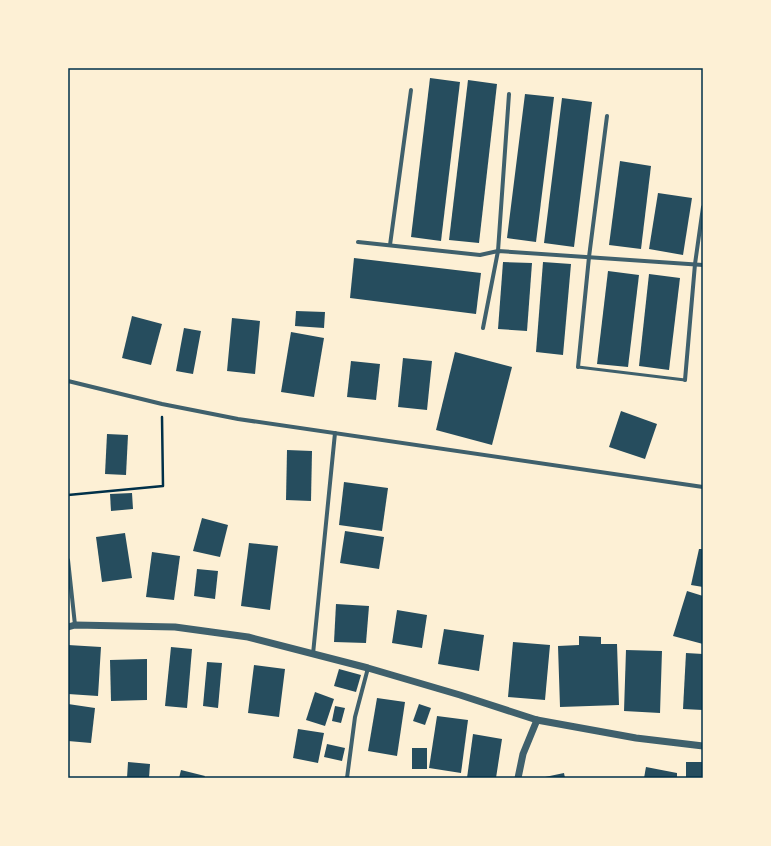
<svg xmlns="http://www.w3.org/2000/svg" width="771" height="846" font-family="Overpass,sans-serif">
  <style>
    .building { fill: #264d5e }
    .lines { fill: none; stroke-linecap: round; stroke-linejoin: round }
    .path { stroke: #003049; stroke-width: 2.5 }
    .service { stroke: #3f606c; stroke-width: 3 }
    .minor { stroke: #3f606c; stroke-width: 4 }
    .tertiary { stroke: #3f606c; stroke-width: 7 }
    .neatline { fill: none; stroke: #003049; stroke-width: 1.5 }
  </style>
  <rect width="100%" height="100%" fill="#fdf0d5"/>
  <g class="building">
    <polygon points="430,78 460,82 441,241 411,237"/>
    <polygon points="468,80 497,84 479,243 449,240"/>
    <polygon points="525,94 554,97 536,242 507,238"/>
    <polygon points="562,98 592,102 574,247 544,243"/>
    <polygon points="620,161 651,166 641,249 609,245"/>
    <polygon points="658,193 692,198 683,255 649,249"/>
    <polygon points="354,258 481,273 476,314 350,298"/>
    <polygon points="503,262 532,263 527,331 498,329"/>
    <polygon points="543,262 571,264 563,355 536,352"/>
    <polygon points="608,271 639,275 628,367 597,364"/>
    <polygon points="649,274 680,278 669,370 639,366"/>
    <polygon points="296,311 325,312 324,328 295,326"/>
    <polygon points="132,316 162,324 151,365 122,358"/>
    <polygon points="232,318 260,321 255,374 227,371"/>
    <polygon points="184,328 201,331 193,374 176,371"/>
    <polygon points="291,332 324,338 314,397 281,392"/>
    <polygon points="455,352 512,367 492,445 436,430"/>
    <polygon points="403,358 432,361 427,410 398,407"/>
    <polygon points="351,361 380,364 376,400 347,397"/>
    <polygon points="621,411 657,424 645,459 609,447"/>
    <polygon points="107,434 128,435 126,475 105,474"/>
    <polygon points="287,450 312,451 311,501 286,500"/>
    <polygon points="344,482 388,488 382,531 339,525"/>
    <polygon points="132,493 133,509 111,511 110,494"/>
    <polygon points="202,518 228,525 220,557 193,551"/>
    <polygon points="345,531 384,537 379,569 340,563"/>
    <polygon points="125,533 132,578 102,582 96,537"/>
    <polygon points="249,543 278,546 270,610 241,606"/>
    <polygon points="699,549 703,549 703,587 691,585"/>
    <polygon points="152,552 180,556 174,600 146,597"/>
    <polygon points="197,569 218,571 215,599 194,596"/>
    <polygon points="687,591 703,596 703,644 673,636"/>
    <polygon points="336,604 369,606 366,643 334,642"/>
    <polygon points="397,610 427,615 422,648 392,643"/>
    <polygon points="444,629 484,635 479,671 438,664"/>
    <polygon points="579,636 601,637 601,644 617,644 619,705 560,707 558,646 579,645"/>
    <polygon points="513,642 550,645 545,700 508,697"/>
    <polygon points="68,645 101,647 98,696 68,694"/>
    <polygon points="171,647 192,649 187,708 165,706"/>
    <polygon points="626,650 662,651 660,713 624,711"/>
    <polygon points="686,653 703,654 703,710 683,709"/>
    <polygon points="147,659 147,700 111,701 110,660"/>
    <polygon points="207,662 222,663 218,708 203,706"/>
    <polygon points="254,665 285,669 279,717 248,713"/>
    <polygon points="339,669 361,675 356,692 334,686"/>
    <polygon points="315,692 334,699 325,726 306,720"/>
    <polygon points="377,698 405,702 397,756 368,751"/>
    <polygon points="68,704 95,708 91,743 68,741"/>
    <polygon points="419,704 431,708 425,725 413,721"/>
    <polygon points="335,706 345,708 341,723 332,721"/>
    <polygon points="437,716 468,720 461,773 429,768"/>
    <polygon points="298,729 324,733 318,763 293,758"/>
    <polygon points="473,734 502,739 496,778 467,778"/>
    <polygon points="327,744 345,748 342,761 324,757"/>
    <rect x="412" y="748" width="15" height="21"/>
    <polygon points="128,762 150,764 149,778 127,778"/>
    <rect x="686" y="762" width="16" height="16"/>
    <polygon points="646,767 677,773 677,778 644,778"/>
    <polygon points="181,770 205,776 204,778 179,778"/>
    <polygon points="564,773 565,778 545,778 545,777"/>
  </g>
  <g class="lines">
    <polyline class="path" points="68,495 163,486 162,417"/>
    <polyline class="service" points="578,367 685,380"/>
    <g class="minor">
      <polyline points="358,242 480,255 498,251 703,265"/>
      <polyline points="390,245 411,90"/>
      <polyline points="483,328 498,251 509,94"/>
      <polyline points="578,367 589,257 607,116"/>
      <polyline points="685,380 695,264 703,207"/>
      <polyline points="68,381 162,404 238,419 703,487"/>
      <polyline points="68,560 75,625"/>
      <polyline points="313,654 335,433"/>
      <polyline points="347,778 355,717 368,668"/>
    </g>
    <g class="tertiary">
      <polyline points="68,627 75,625 175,627 248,637 368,668 460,695 537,720 636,738 703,746"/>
      <polyline points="518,778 523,754 537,720"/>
    </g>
  </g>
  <rect width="771" height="846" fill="none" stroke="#fdf0d5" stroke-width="138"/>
  <rect x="69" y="69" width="633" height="708" class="neatline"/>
</svg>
